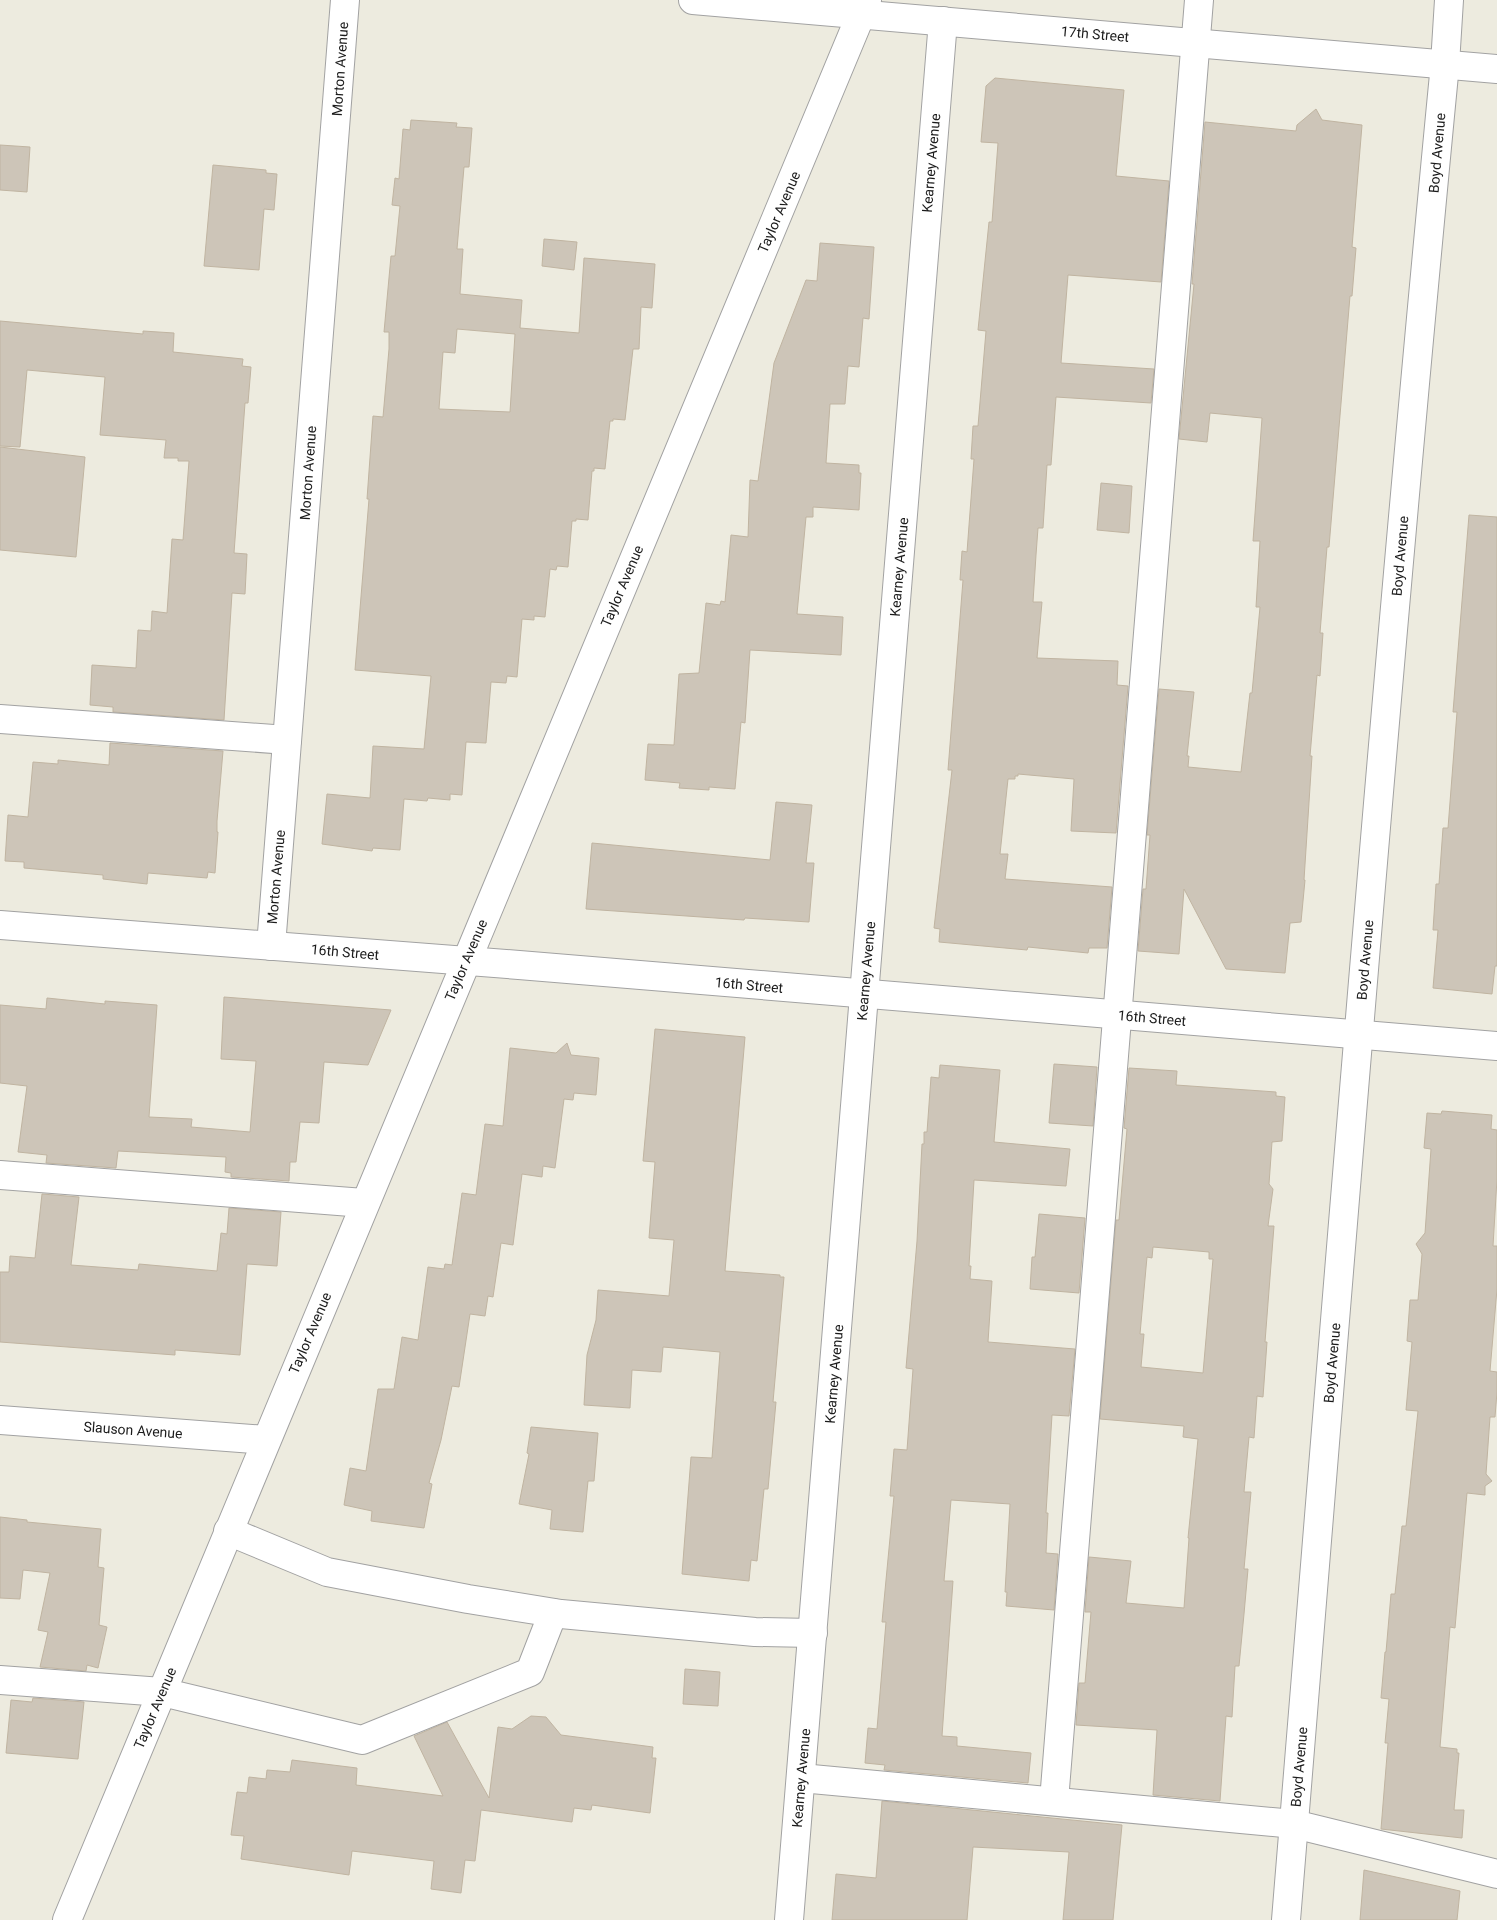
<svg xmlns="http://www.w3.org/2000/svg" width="1497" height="1920" font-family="Roboto,sans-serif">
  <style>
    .building { fill: #cdc5b8; stroke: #c0b4a1; fill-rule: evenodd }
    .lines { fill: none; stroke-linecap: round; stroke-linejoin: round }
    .minor-casing { stroke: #a2a2a2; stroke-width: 30 }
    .minor { stroke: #fff; stroke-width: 28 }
    .labels { text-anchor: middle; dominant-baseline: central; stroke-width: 4; stroke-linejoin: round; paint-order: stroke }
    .street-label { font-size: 14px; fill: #1b1b1b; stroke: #fff }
  </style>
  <rect width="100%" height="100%" fill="#edebdf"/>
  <g class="building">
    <polygon points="995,78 1124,90 1116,176 1169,181 1161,282 1068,275 1061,363 1154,369 1151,403 1056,397 1051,465 1047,465 1043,528 1038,528 1036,555 1033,602 1042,602 1037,658 1118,661 1117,685 1128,686 1116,833 1071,831 1074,779 1018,774 1018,776 1015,776 1015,779 1008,779 1000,854 1008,854 1005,879 1112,887 1107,948 1089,948 1088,953 1028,947 1027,950 939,942 940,929 934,928 952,770 948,770 963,580 960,580 962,551 967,552 974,459 971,459 973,426 978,426 986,331 978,330 989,222 992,222 998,143 981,142 986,86"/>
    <polygon points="1316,109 1322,120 1362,125 1352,247 1356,248 1352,296 1350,296 1329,547 1327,547 1320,633 1323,633 1320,676 1317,675 1310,756 1312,756 1304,880 1305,880 1301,922 1290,923 1285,973 1226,969 1184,889 1179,954 1138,951 1143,889 1146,889 1150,835 1147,835 1159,689 1194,692 1187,756 1189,756 1188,767 1241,772 1250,693 1252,693 1260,607 1256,607 1260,541 1253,541 1262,418 1210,413 1207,442 1179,439 1194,284 1192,284 1205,122 1296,131 1297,125"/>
    <path d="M411 120 457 123 456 127 472 128 469 167H464L457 249H463L460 294 522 300 520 328 579 333 584 258 655 264 652 308 641 307 639 349H633L625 420 613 419V421H610L605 469 594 468V471H592L588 520 576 519V521H572L568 567 557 566 556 570 550 569 545 617 534 616V620L522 619 517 677 507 676 506 683 491 682 486 743 466 742 462 795 450 794V800L428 798 427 801 404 799 400 850 373 848 372 851 322 844 327 794 370 798 373 746 424 749 431 676 355 670 369 499H367L373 416 383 417 389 349V332H384L391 256H395L400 206 392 205 395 178 399 179 403 129 410 130ZM457 329 515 334 510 412 439 409 443 352 455 353Z"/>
    <polygon points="0,145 30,147 27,192 0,190"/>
    <polygon points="213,165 266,170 266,173 277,174 274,210 264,209 259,270 204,266"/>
    <polygon points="544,239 577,242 574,270 542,266"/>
    <polygon points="820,243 874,247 869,319 863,318 859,367 848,366 845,404 830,404 826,463 859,465 859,473 861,473 859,510 813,507 813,517 806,517 797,614 843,617 841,655 750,650 745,723 741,722 735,789 709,787 709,790 679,788 680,783 645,780 648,744 674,745 679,674 699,673 706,603 720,605 721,601 725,602 731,535 748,537 750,480 758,481 774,363 806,280 817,281"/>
    <polygon points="0,321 143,334 143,331 174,333 173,352 243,359 242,366 251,367 248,403 245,403 234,553 247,554 245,594 232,593 224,720 113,712 113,707 90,705 92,665 136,668 138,630 151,631 152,611 167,613 172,539 183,540 189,461 178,461 178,458 164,458 166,440 100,435 105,377 27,370 20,447 0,446"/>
    <polygon points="0,447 85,457 76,557 0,550"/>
    <polygon points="1101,483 1132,486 1129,533 1097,530"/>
    <polygon points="1469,515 1497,517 1497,966 1495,966 1492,994 1433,988 1438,930 1433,930 1436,884 1439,884 1443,828 1448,828 1457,712 1453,712"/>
    <polygon points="110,743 223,751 217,821 217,832 218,832 215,873 208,872 207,878 148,873 147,884 103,879 103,875 24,868 24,862 5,861 8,815 28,817 33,762 58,764 58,760 109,765"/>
    <polygon points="776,802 812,805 806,863 814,863 809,922 745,918 744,920 586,909 592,843 770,860"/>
    <polygon points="224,997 391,1010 368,1065 324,1062 319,1123 300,1122 296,1162 290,1162 289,1181 231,1177 231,1173 225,1172 226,1157 118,1151 116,1168 46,1163 47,1155 18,1152 27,1086 0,1083 0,1005 46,1009 47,998 105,1004 105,1001 157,1005 149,1117 192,1119 191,1127 250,1132 256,1061 221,1059"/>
    <polygon points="655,1029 745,1037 725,1271 780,1275 780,1277 784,1277 773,1402 776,1402 768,1489 764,1489 757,1561 751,1560 749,1581 682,1574 691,1457 712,1458 720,1352 663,1347 661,1372 632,1370 630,1408 584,1405 587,1355 596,1320 598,1290 669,1296 674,1240 649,1238 655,1162 643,1161"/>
    <polygon points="567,1043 571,1055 599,1058 596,1095 574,1093 573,1100 564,1099 555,1168 543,1166 542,1177 522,1174 513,1245 501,1243 493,1297 488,1296 485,1316 470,1314 459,1387 452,1386 441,1440 429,1483 432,1484 424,1528 371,1521 372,1511 344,1505 350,1468 366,1471 378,1389 394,1389 402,1337 418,1340 428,1267 444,1269 445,1264 452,1265 462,1193 476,1195 485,1124 503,1126 510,1048 556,1053"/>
    <polygon points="1054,1064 1097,1067 1093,1126 1049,1123"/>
    <polygon points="940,1065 1000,1070 994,1142 1070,1149 1066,1186 974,1180 969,1266 971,1266 970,1279 992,1281 988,1342 1075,1349 1069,1416 1052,1415 1046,1513 1048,1513 1046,1553 1058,1554 1054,1610 1006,1606 1007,1592 1005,1592 1010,1504 951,1500 944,1581 953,1581 942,1736 957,1737 957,1746 1031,1753 1028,1783 884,1770 885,1765 865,1763 868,1728 877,1729 886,1622 882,1622 894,1496 890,1496 894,1449 907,1450 913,1369 906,1368 917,1241 922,1144 924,1144 924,1132 927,1132 931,1077 939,1078"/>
    <path d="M1129 1068 1177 1071 1176 1085 1276 1092V1096L1285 1097 1282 1141 1272 1142 1269 1184 1273 1189 1268 1226H1274L1265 1342H1267L1263 1397 1257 1396 1254 1438 1249 1437 1244 1492H1251L1244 1569H1248L1244 1614 1239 1666H1235L1232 1717 1226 1716 1220 1801 1153 1795 1157 1730 1076 1725 1079 1683H1085L1091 1612H1085L1089 1557 1131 1561 1126 1603 1184 1608 1189 1538H1188L1198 1439 1183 1437 1184 1426 1100 1419 1116 1220H1119L1127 1129 1124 1128ZM1153 1247 1209 1252V1259H1213L1203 1373 1141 1367 1144 1334H1140L1147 1257 1152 1258Z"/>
    <polygon points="1442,1111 1492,1115 1491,1129 1497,1130 1497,1179 1493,1246 1497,1246 1497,1289 1490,1371 1497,1372 1497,1392 1495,1417 1490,1417 1486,1474 1492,1481 1485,1486 1485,1495 1467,1493 1455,1628 1450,1627 1440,1747 1457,1749 1457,1753 1459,1753 1454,1810 1464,1810 1462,1838 1381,1829 1388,1743 1385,1743 1389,1699 1381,1698 1385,1652 1386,1652 1391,1594 1395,1594 1402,1526 1406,1526 1418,1411 1406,1410 1412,1342 1407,1341 1410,1300 1418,1300 1422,1254 1416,1244 1425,1233 1431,1149 1424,1148 1427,1113 1441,1114"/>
    <polygon points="42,1194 79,1197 71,1265 138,1270 139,1264 217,1271 221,1233 227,1234 229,1208 281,1212 277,1266 247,1264 240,1355 175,1350 175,1355 0,1342 0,1272 9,1272 10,1256 35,1258"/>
    <polygon points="1039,1214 1085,1218 1079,1293 1030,1289 1032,1257 1035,1257"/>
    <polygon points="531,1427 598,1433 594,1481 588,1481 583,1532 550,1529 552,1510 519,1504 529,1454 527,1453"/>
    <polygon points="0,1517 27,1520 27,1522 101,1529 98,1567 104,1568 99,1625 107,1627 98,1668 87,1665 86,1671 40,1667 48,1632 38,1630 50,1573 23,1570 20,1599 0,1598"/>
    <polygon points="685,1669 720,1672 718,1706 683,1704"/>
    <polygon points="33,1698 84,1702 78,1759 6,1753 11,1700 32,1702"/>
    <polygon points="531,1716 546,1717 561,1735 653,1747 652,1758 656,1758 650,1813 592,1805 591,1810 574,1808 572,1822 481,1810 475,1861 465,1860 461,1893 431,1889 434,1861 352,1851 349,1875 241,1859 244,1836 231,1835 237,1792 247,1793 249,1777 266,1779 267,1770 290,1772 292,1760 357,1768 356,1785 443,1796 414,1736 447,1722 489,1798 498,1727 512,1729"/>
    <polygon points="882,1801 1122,1825 1113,1920 1063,1920 1069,1852 973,1847 967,1920 832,1920 836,1874 876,1878"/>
    <polygon points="1364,1870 1460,1891 1457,1920 1360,1920"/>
  </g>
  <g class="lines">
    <g class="minor-casing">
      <g id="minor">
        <polyline points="693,0 1497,69"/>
        <polyline points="0,719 287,740"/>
        <polyline points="0,925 519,965 1497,1046"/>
        <polyline points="271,946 345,0"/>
        <polyline points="0,1175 364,1203"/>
        <polyline points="0,1420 266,1440"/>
        <polyline points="228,1531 327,1572 468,1599 561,1614 755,1632 813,1633"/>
        <polyline points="0,1680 162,1692 362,1740 530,1672 553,1613"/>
        <polyline points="801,1778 1294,1824 1497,1874"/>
        <polyline points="1054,1801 1199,0"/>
        <polyline points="67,1920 867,0"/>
        <polyline points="789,1920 943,21"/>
        <path d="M1286 1920C1337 1301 1385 682 1445 64L1449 0"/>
      </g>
    </g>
    <use href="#minor" class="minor"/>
  </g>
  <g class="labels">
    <g class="street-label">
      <text transform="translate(1095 34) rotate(5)">17th Street</text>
      <text transform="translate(340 69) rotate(-86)">Morton Avenue</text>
      <text transform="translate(1437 153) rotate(-85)">Boyd Avenue</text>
      <text transform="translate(931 163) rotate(-85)">Kearney Avenue</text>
      <text transform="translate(779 212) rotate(-67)">Taylor Avenue</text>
      <text transform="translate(308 473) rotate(-86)">Morton Avenue</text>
      <text transform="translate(1400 556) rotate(-85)">Boyd Avenue</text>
      <text transform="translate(899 567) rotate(-85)">Kearney Avenue</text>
      <text transform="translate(622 586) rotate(-67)">Taylor Avenue</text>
      <text transform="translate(276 877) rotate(-85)">Morton Avenue</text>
      <text transform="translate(345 952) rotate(5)">16th Street</text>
      <text transform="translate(466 960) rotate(-67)">Taylor Avenue</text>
      <text transform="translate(1365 960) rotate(-85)">Boyd Avenue</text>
      <text transform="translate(866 971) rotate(-85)">Kearney Avenue</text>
      <text transform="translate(749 985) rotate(5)">16th Street</text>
      <text transform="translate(1152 1018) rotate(5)">16th Street</text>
      <text transform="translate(310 1333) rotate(-67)">Taylor Avenue</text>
      <text transform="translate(1332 1363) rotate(-85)">Boyd Avenue</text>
      <text transform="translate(834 1374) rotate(-85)">Kearney Avenue</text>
      <text transform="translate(133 1430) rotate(4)">Slauson Avenue</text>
      <text transform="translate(155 1708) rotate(-67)">Taylor Avenue</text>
      <text transform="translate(1299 1767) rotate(-85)">Boyd Avenue</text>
      <text transform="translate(801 1778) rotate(-85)">Kearney Avenue</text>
    </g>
  </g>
</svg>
